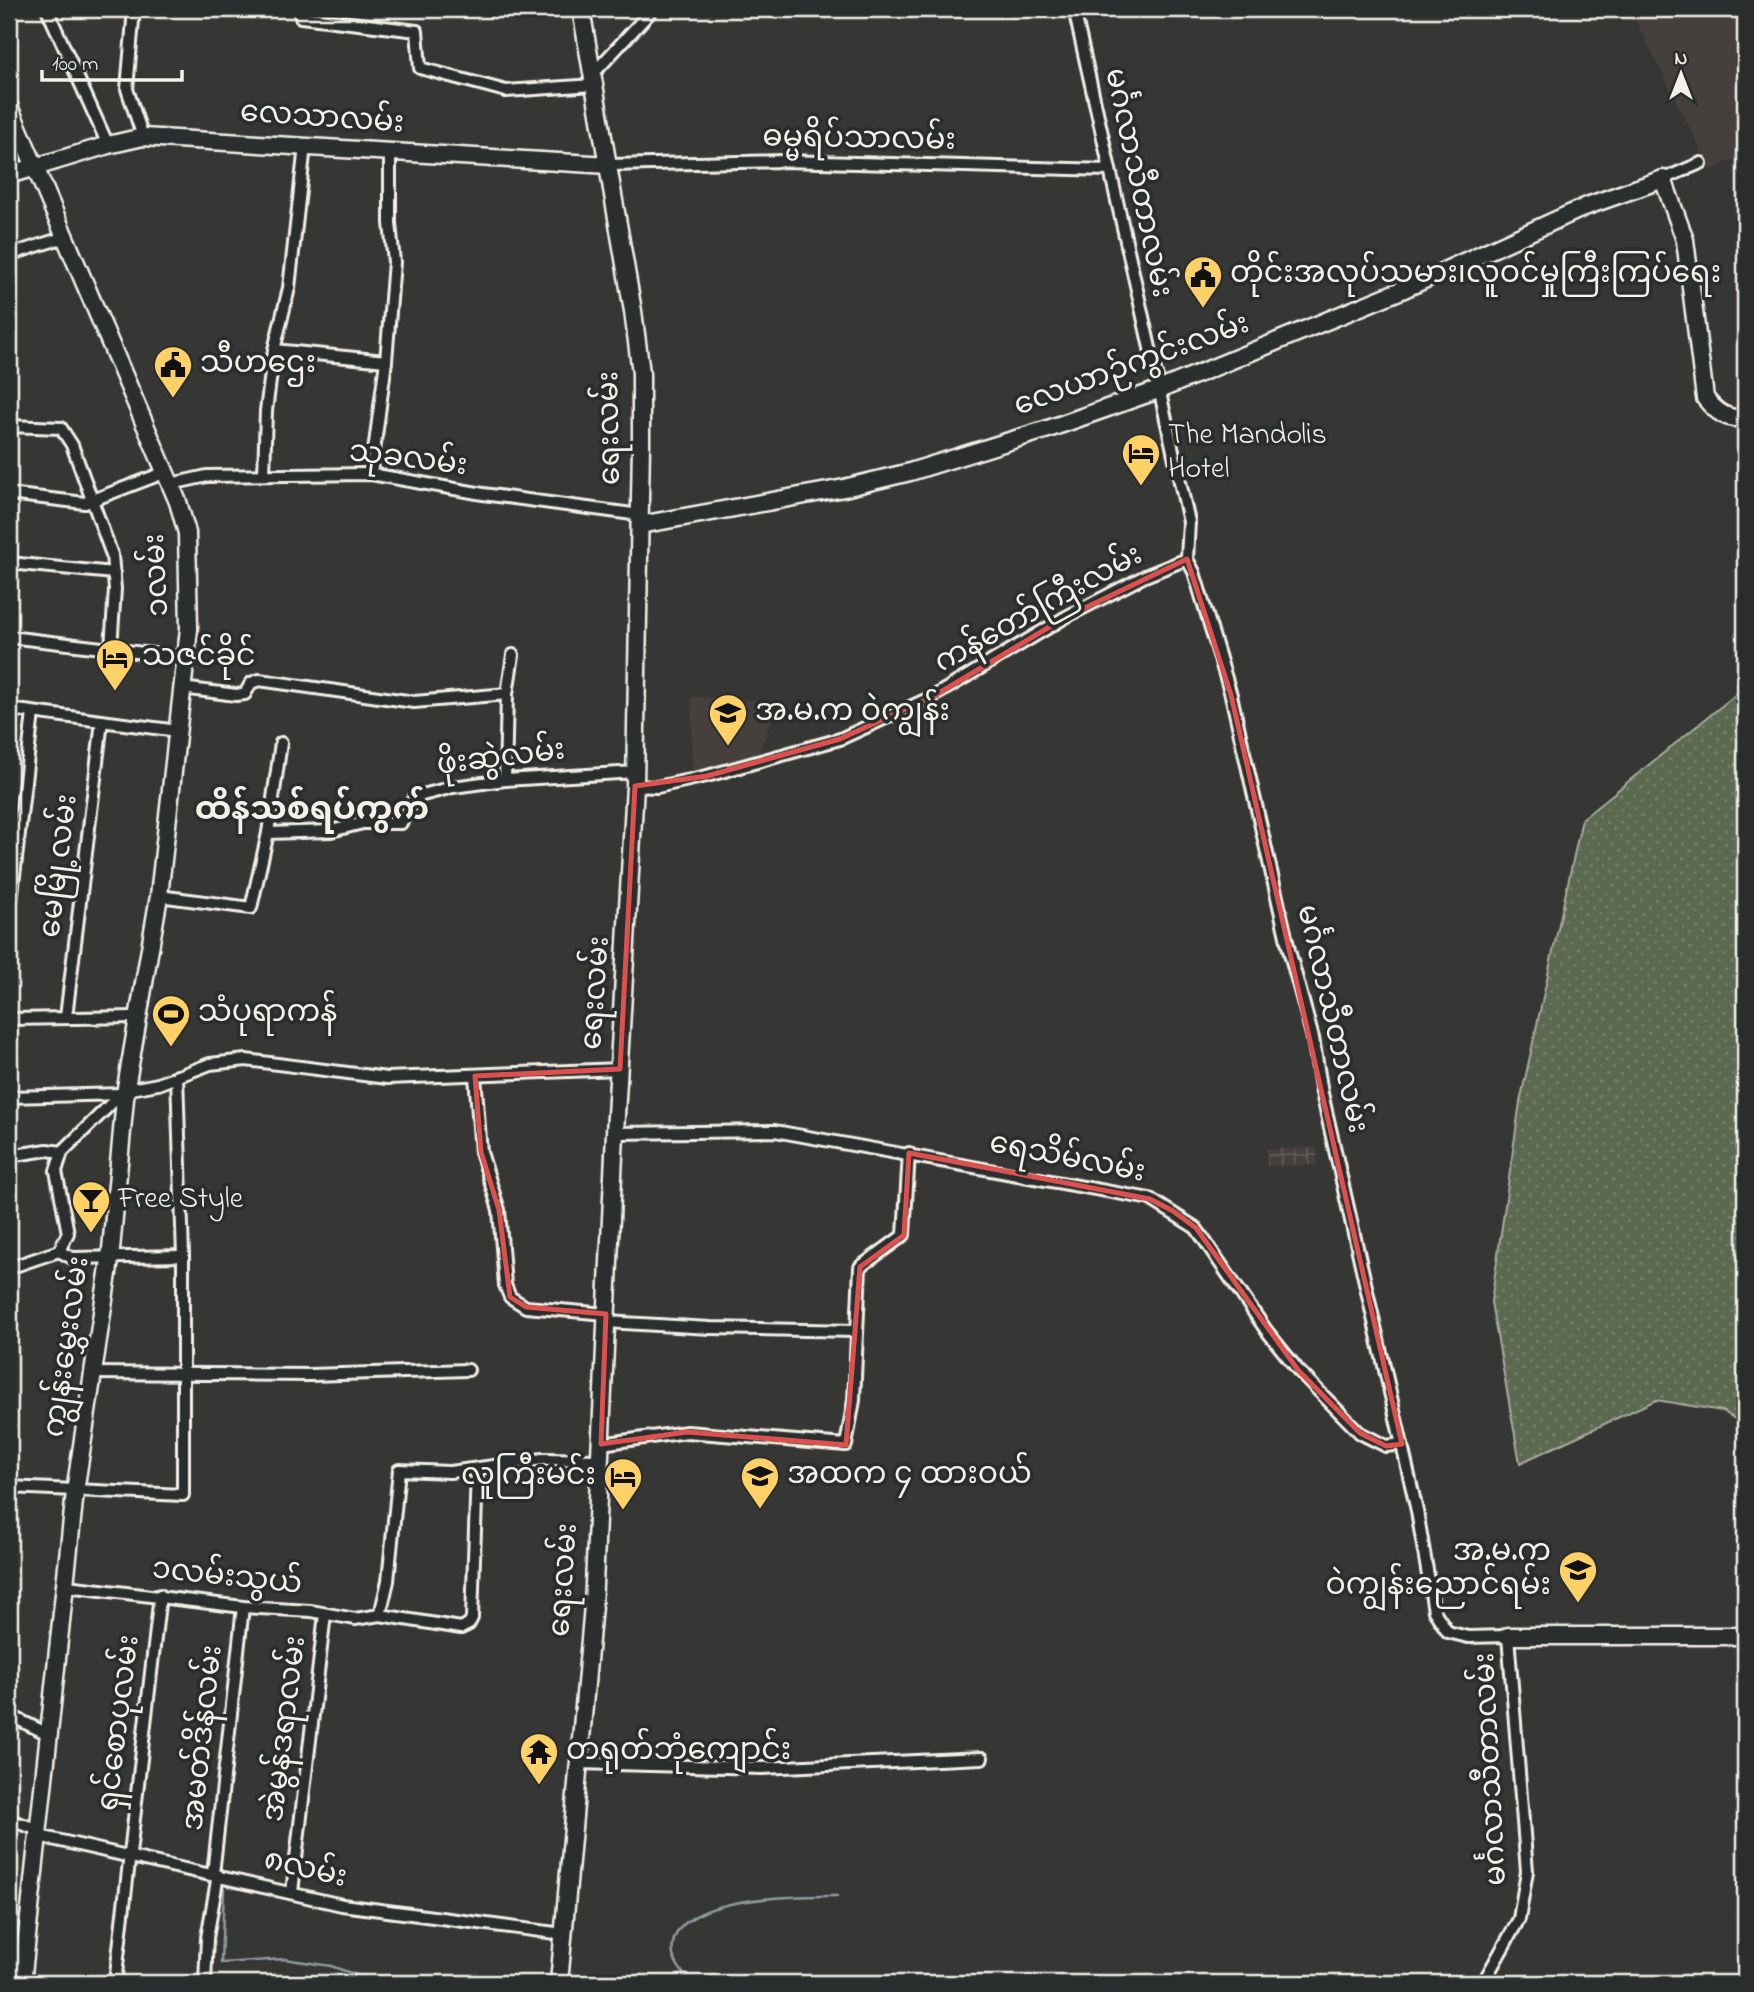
<svg xmlns="http://www.w3.org/2000/svg" width="1754" height="1992" font-family="'Indie Flower','Noto Sans Myanmar',sans-serif">
  <style>
    .built { fill: #45403d }
    .industrial { fill: url(#industrial-grid) }
    .grass { fill: url(#grass-dots); stroke: #a8ad9c; stroke-width: 2 }
    .lines { fill: none; stroke-linecap: round; stroke-linejoin: round }
    .stream { stroke: #8c9b9e; stroke-width: 2.5 }
    .street-casing { stroke: #f4f1e8; stroke-width: 16 }
    .secondary-casing { stroke: #f4f1e8; stroke-width: 21 }
    .street { stroke: #2a2d2e; stroke-width: 10 }
    .secondary { stroke: #2a2d2e; stroke-width: 16 }
    .marked { fill: none; stroke: #dc504e; stroke-width: 5; stroke-linejoin: round }
    .labels { text-anchor: middle; dominant-baseline: central; stroke-width: 7; stroke-linejoin: round; paint-order: stroke }
    .street-label { font-size: 30px; fill: #f4f1e8; stroke: #2a2d2e }
    .poi-label { font-size: 30px; fill: #f4f1e8; stroke: #2a2d2e; text-anchor: start }
    .quarter-label { font-size: 33px; font-weight: bold; fill: #f4f1e8; stroke: #2a2d2e }
  </style>
  <defs>
    <pattern id="industrial-grid" width="8" height="8" patternUnits="userSpaceOnUse" patternTransform="scale(1.75)"><rect width="8" height="8" fill="#45403d"/><path d="M0 4h8M4 0v8" fill="none" stroke="#605c59"/></pattern>
    <pattern id="grass-dots" width="8" height="8" patternUnits="userSpaceOnUse" patternTransform="scale(1.75)"><rect width="8" height="8" fill="#5c6951"/><path d="M2 2h.1M6 6h.1" fill="none" stroke="#747f6a" stroke-width="1.8" stroke-linecap="round"/></pattern>
  </defs>
  <rect width="100%" height="100%" fill="#363635"/>
  <filter id="ink" filterUnits="userSpaceOnUse"><feTurbulence type="fractalNoise" baseFrequency=".0143" numOctaves="2"/><feDisplacementMap in="SourceGraphic" scale="14" xChannelSelector="R" yChannelSelector="G"/><feConvolveMatrix kernelMatrix="1 2 1 2 8 2 1 2 1" color-interpolation-filters="sRGB"/></filter>
  <g filter="url(#ink)">
    <g class="built">
      <polygon points="1630,9 1745,9 1745,154 1711,170"/>
      <polygon points="691,697 779,701 757,758 692,777"/>
    </g>
    <polygon class="industrial" points="1317,1148 1317,1165 1267,1166 1267,1149"/>
    <polygon class="grass" points="1745,687 1745,1425 1722,1411 1656,1400 1520,1463 1491,1302 1520,1102 1582,819"/>
    <g class="lines">
      <g class="stream">
        <polyline points="224,1889 221,1963 284,1959 331,1966 379,1983"/>
        <path d="M690 1983C685 1975 675 1964 673 1955 664 1894 798 1896 837 1896"/>
      </g>
      <g class="street-casing">
        <g id="street">
          <polyline points="47,9 108,145"/>
          <polyline points="134,9 127,89 143,137"/>
          <polyline points="299,9 301,17 417,31 420,68 506,91 594,85"/>
          <polyline points="1074,9 1189,522 1187,559 1194,572 1231,695 1289,950 1313,1038 1322,1093 1417,1511 1434,1611 1448,1632 1468,1637 1508,1636 1527,1871 1519,1919 1483,1983"/>
          <polyline points="593,74 653,9"/>
          <polyline points="609,165 784,161 1109,170"/>
          <polyline points="1663,179 1701,163"/>
          <polyline points="9,255 65,237"/>
          <polyline points="274,350 386,361"/>
          <polyline points="9,426 61,428 72,445 112,555 115,589 111,648"/>
          <polyline points="371,474 386,361 394,262 390,223 390,152"/>
          <polyline points="264,475 266,411 274,350 289,288 305,146"/>
          <polyline points="171,484 207,476 371,474 483,494 640,515"/>
          <polyline points="9,494 85,503 166,472"/>
          <polyline points="9,563 114,573"/>
          <polyline points="9,637 186,658"/>
          <polyline points="182,688 236,695 245,694 251,683 259,680 414,702 507,694"/>
          <polyline points="9,709 178,731"/>
          <polyline points="505,780 507,694 513,655"/>
          <polyline points="635,786 657,787 707,776 840,739 934,696 1066,617 1145,576 1187,559"/>
          <polyline points="268,833 281,743"/>
          <polyline points="159,896 251,908 268,833 331,831 363,823 401,823 415,797 453,787 505,780 636,772"/>
          <polyline points="9,919 33,713"/>
          <polyline points="66,1017 102,721"/>
          <polyline points="9,1019 137,1017"/>
          <polyline points="475,1076 481,1152 499,1210 505,1285 510,1297 526,1307 606,1314"/>
          <polyline points="9,1097 122,1094"/>
          <polyline points="615,1133 775,1131 1150,1199 1196,1228 1266,1330 1298,1370 1360,1433 1386,1446 1402,1444"/>
          <polyline points="9,1156 47,1150 62,1152"/>
          <polyline points="59,1251 72,1258 183,1256"/>
          <polyline points="9,1268 59,1251 68,1233 56,1171 62,1152 125,1090 158,1084 210,1064 246,1060 387,1078 620,1069"/>
          <polyline points="606,1322 710,1328 857,1331"/>
          <polyline points="93,1373 310,1375 468,1370"/>
          <polyline points="601,1444 687,1432 846,1445 854,1400 860,1267 904,1235 909,1153"/>
          <polyline points="9,1487 183,1495 183,1256 177,1076"/>
          <polyline points="67,1586 243,1607 311,1611 355,1619 380,1615 461,1628 469,1624 472,1618 477,1470"/>
          <polyline points="380,1615 388,1581 399,1470 450,1472 543,1459 601,1460"/>
          <polyline points="9,1715 50,1735"/>
          <polyline points="578,1763 762,1768 982,1758"/>
          <polyline points="9,1820 40,1830"/>
          <polyline points="39,1836 342,1905 563,1934"/>
          <polyline points="213,1874 243,1607"/>
          <polyline points="292,1892 325,1614"/>
          <polyline points="115,1983 160,1595"/>
          <polyline points="205,1983 207,1938 218,1875"/>
        </g>
      </g>
      <g class="secondary-casing">
        <g id="secondary">
          <polyline points="9,106 178,502 187,533 189,629 159,896 126,1088 110,1260 75,1492 22,1983"/>
          <polyline points="9,175 108,145 143,137 609,165"/>
          <path d="M640 525 844 488 910 472 1048 429 1161 389 1404 289 1587 206 1663 179 1685 240 1705 398C1716 412 1727 420 1745 418"/>
          <polyline points="1508,1636 1745,1636"/>
          <polyline points="559,1983 593,1606 615,1133 635,786 641,444 641,373 633,311 581,9"/>
        </g>
      </g>
      <use href="#street" class="street"/>
      <use href="#secondary" class="secondary"/>
    </g>
  </g>
  <path class="marked" d="M1187 559 1231 695 1402 1444 1386 1446 1360 1433 1298 1370 1196 1228 1173 1211 1150 1199 909 1153 904 1235 860 1267 846 1445 687 1432 601 1444 606 1314 526 1307 510 1297 499 1210 481 1152 475 1076 620 1069 635 786 707 776 840 739 934 696 1066 617Z"/>
  <defs>
    <g id="civic-pin" transform="scale(2.0125)"><path d="M0 17L-7.5 6A9.5 9.5 0 1 1 7.5 6Z" fill="#ffd166" stroke="#2a2d2e"/><path d="M-.6-6.5H3V-4.5H.6V-3L4-1V1h2V6H-6V1h2V-1L-.6-3ZM-1.2 2.5V6h2.4V2.5Z" fill="#111"/></g>
    <g id="hotel-pin" transform="scale(2.0125)"><path d="M0 17L-7.5 6A9.5 9.5 0 1 1 7.5 6Z" fill="#ffd166" stroke="#2a2d2e"/><path d="M-6-4.5h1.5V1H6V5H4.5V3h-9V5H-6ZM-4 0a1.8 1.8 0 1 1 3.6 0ZM.5 0V-2.5h3Q6-2.5 6 0Z" fill="#111"/></g>
    <g id="school-pin" transform="scale(2.0125)"><path d="M0 17L-7.5 6A9.5 9.5 0 1 1 7.5 6Z" fill="#ffd166" stroke="#2a2d2e"/><path d="M0-5L7-2L0 1L-7-2ZM-4 1L0 2.5L4 1V4Q0 6-4 4Z" fill="#111"/></g>
    <g id="stadium-pin" transform="scale(2.0125)"><path d="M0 17L-7.5 6A9.5 9.5 0 1 1 7.5 6Z" fill="#ffd166" stroke="#2a2d2e"/><path d="M0-5a6.5 5 0 1 0 0 10a6.5 5 0 1 0 0-10ZM-3.5-1.8h7v3.6h-7Z" fill="#111"/></g>
    <g id="bar-pin" transform="scale(2.0125)"><path d="M0 17L-7.5 6A9.5 9.5 0 1 1 7.5 6Z" fill="#ffd166" stroke="#2a2d2e"/><path d="M-6-5H6L.8 .8V4.5H3.5V6h-7V4.5H-.8V.8Z" fill="#111"/></g>
    <g id="temple-pin" transform="scale(2.0125)"><path d="M0 17L-7.5 6A9.5 9.5 0 1 1 7.5 6Z" fill="#ffd166" stroke="#2a2d2e"/><path d="M0-6L5-2H3V0L6.5 2.5H4V6H1.5V3h-3V6H-4V2.5H-6.5L-3 0V-2H-5Z" fill="#111"/></g>
  </defs>
  <g fill-rule="evenodd">
    <use href="#civic-pin" x="1203" y="275"/>
    <use href="#civic-pin" x="173" y="365"/>
    <use href="#hotel-pin" x="1141" y="453"/>
    <use href="#hotel-pin" x="115" y="658"/>
    <use href="#school-pin" x="728" y="713"/>
    <use href="#stadium-pin" x="171" y="1014"/>
    <use href="#bar-pin" x="91" y="1200"/>
    <use href="#school-pin" x="760" y="1476"/>
    <use href="#hotel-pin" x="623" y="1477"/>
    <use href="#school-pin" x="1578" y="1570"/>
    <use href="#temple-pin" x="539" y="1752"/>
  </g>
  <g class="labels">
    <g class="street-label">
      <text transform="translate(322 119) rotate(4)">လေသာလမ်း</text>
      <text transform="translate(859 140) rotate(1)">ဓမ္မရိပ်သာလမ်း</text>
      <text transform="translate(1137 183) rotate(78)">မင်္ဂလာသီတာလမ်း</text>
      <text transform="translate(1132 366) rotate(-20)">လေယာဉ်ကွင်းလမ်း</text>
      <text transform="translate(611 428) rotate(-91)">ရေးလမ်း</text>
      <text transform="translate(408 460) rotate(7)">သုခလမ်း</text>
      <text transform="translate(158 575) rotate(-93)">၁လမ်း</text>
      <text transform="translate(1039 610) rotate(-29)">ကန်တော်ကြီးလမ်း</text>
      <text transform="translate(501 759) rotate(-7)">ဖိုးဆွဲလမ်း</text>
      <text transform="translate(60 866) rotate(-83)">မေမြို့လမ်း</text>
      <text transform="translate(597 993) rotate(-86)">ရေးလမ်း</text>
      <text transform="translate(1331 1019) rotate(77)">မင်္ဂလာသီတာလမ်း</text>
      <text transform="translate(1067 1159) rotate(11)">ရေသိမ်လမ်း</text>
      <text transform="translate(68 1347) rotate(-82)">ကျွန်းမွှေးလမ်း</text>
      <text transform="translate(227 1578) rotate(6)">၁လမ်းသွယ်</text>
      <text transform="translate(565 1580) rotate(-86)">ရေးလမ်း</text>
      <text transform="translate(120 1723) rotate(-83)">ရှင်စောပုလမ်း</text>
      <text transform="translate(286 1729) rotate(-83)">အဲမွန်ဒရာလမ်း</text>
      <text transform="translate(204 1738) rotate(-84)">အမတ်ဒိန်လမ်း</text>
      <text transform="translate(1492 1769) rotate(-93)">မင်္ဂလာသီတာလမ်း</text>
      <text transform="translate(305 1870) rotate(13)">၈လမ်း</text>
    </g>
    <g class="poi-label">
      <text x="1230" y="275">တိုင်းအလုပ်သမား၊လူဝင်မှုကြီးကြပ်ရေး</text>
      <text x="200" y="365">သီဟဌေး</text>
      <text x="1168" y="436">The Mandolis<tspan x="1168" dy="34">Hotel</tspan></text>
      <text x="142" y="658">သဇင်ခိုင်</text>
      <text x="755" y="713">အ.မ.က ဝဲကျွန်း</text>
      <text x="198" y="1014">သံပုရာကန်</text>
      <text x="118" y="1200">Free Style</text>
      <text x="787" y="1476">အထက ၄ ထားဝယ်</text>
      <text x="596" y="1477" text-anchor="end">လူကြီးမင်း</text>
      <text x="1551" y="1553" text-anchor="end">အ.မ.က<tspan x="1551" dy="34">ဝဲကျွန်းညောင်ရမ်း</tspan></text>
      <text x="566" y="1752">တရုတ်ဘုံကျောင်း</text>
    </g>
    <g class="quarter-label">
      <text x="312" y="811">ထိန်သစ်ရပ်ကွက်</text>
    </g>
  </g>
  <rect width="1754" height="1992" fill="none" stroke="#2a2d2e" stroke-width="35"/>
  <rect x="18" y="18" width="1719" height="1957" fill="none" stroke="#f4f1e8" stroke-width="2.5" filter="url(#ink)"/>
  <g transform="translate(1681 74)" stroke="#2a2d2e" stroke-width="5" paint-order="stroke">
  <path d="M0-5L12 26L0 18L-12 26Z" fill="#f4f1e8"/>
  <text y="-10" font-size="19" font-weight="bold" text-anchor="middle" fill="#f4f1e8">N</text>
  </g>
  <path d="M42 70v10h140v-10" fill="none" stroke="#f4f1e8" stroke-width="3.5"/>
  <text x="52" y="70" font-size="21" fill="#f4f1e8" stroke="#2a2d2e" stroke-width="5" paint-order="stroke">100 m</text>
</svg>
